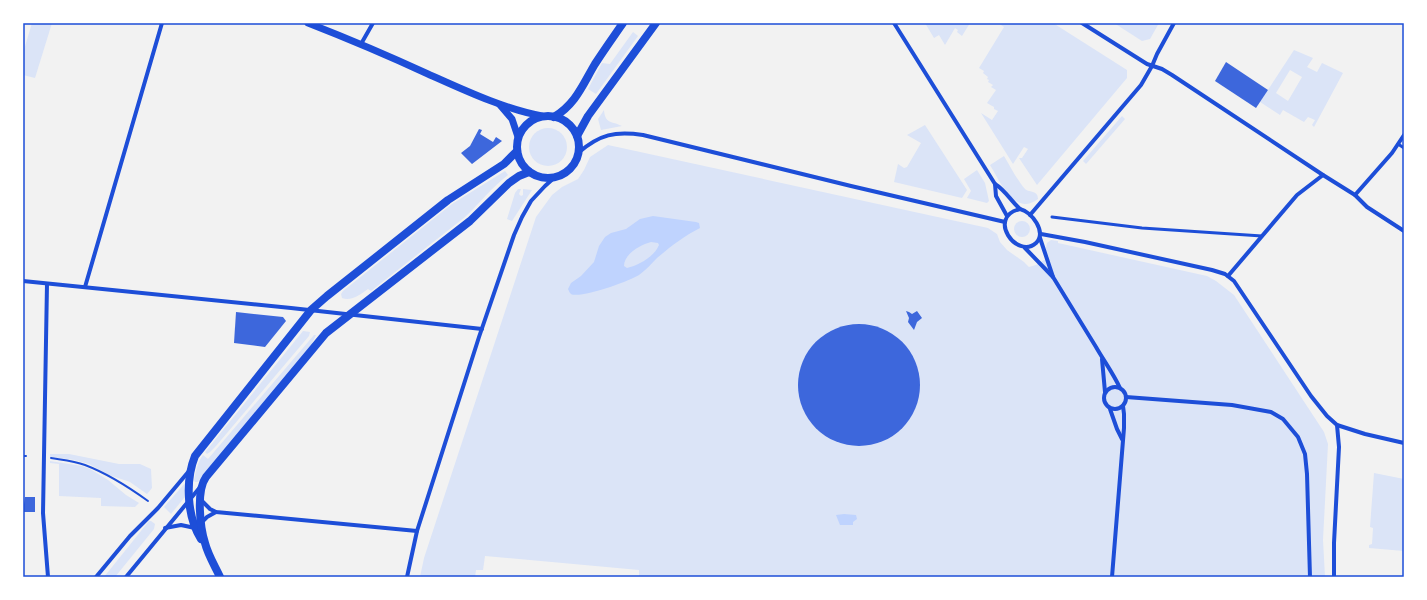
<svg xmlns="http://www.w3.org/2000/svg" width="1427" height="600" font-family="Montserrat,sans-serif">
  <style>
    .green { fill: #dbe4f7; fill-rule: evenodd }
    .water { fill: #bfd3fe; fill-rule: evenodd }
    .building { fill: #3d67dc }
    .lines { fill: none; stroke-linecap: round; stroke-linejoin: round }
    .path { stroke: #1d4ed8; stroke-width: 2 }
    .service { stroke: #1d4ed8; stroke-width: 3 }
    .minor { stroke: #1d4ed8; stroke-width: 4 }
    .tertiary { stroke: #1d4ed8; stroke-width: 7 }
    .secondary { stroke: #1d4ed8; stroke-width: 8 }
    .neatline { fill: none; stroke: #1d4ed8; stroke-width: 1.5 }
  </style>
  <rect width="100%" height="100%" fill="#f2f2f2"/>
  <g class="green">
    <polygon points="32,23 52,23 35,78 23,75 23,53"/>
    <polygon points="925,23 970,23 962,36 957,32 958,30 955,28 945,45 939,35 934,38"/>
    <polygon points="998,23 1053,23 1127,70 1127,78 1037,185 1019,158 1022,158 1028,149 1024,147 1013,164 981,113 992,120 998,111 994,109 994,107 987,103 996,90 991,87 993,85 988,82 989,80 987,79 988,77 983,73 984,71 979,68 1004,27"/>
    <polygon points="1114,23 1159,23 1150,39 1142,41"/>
    <polygon points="633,32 638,36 596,94 588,89 602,63 610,64"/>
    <path d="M1294 50 1313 58 1307 67 1317 72 1322 63 1343 73 1314 127 1312 125 1315 120 1308 117 1304 122 1283 110 1280 115 1260 102ZM1290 70 1302 77 1288 101 1276 93Z"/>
    <path d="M604 110C605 124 612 121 622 126L601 130 598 119Z"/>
    <polygon points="1122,116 1125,119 1086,164 1083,161"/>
    <polygon points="925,125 967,190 962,198 894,182 898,164 904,168 907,167 921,143 907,135"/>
    <circle cx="548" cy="147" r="19"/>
    <polygon points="608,145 988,228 997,234 1000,242 1007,250 1024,262 1029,267 1036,265 1049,257 1045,251 1047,243 1051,240 1058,241 1058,243 1207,276 1216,281 1234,295 1324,432 1328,444 1323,540 1325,577 639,577 639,570 485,556 483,570 476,570 475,577 420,577 424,558 536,217 552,195 562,187 578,179 584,170 590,157"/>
    <path d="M1004 156C1010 166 1017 180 1025 189 1030 193 1038 190 1038 199 1014 217 1000 181 990 165Z"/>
    <polygon points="977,170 985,183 989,201 987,203 967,198 971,191 964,179"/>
    <path d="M505 171 508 175C492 187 480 203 465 217L371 291 368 289C361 294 351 302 342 298L341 294 343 291 452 204Z"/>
    <polygon points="518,189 521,189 519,194 521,196 523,195 523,189 532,190 512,221 507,219 515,193"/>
    <circle cx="1022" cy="229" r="8"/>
    <polygon points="303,331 310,332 309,336 216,446 210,452 207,454 205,452 206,451"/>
    <path d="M314 335H316L311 345 198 482H195L194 480C196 471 197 463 203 455L208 459Z"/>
    <polygon points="50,454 69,454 119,464 140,464 151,469 152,488 147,494 130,482 109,475 89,464 75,460 50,457"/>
    <polygon points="50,461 82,466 90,469 108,480 126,495 139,503 135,507 101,506 101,498 59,496 59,464 50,463"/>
    <polygon points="1374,473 1404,479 1404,551 1369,548 1369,545 1372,544 1373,528 1370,527"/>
    <polygon points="186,482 184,498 171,514 164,507"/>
    <polygon points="149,521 151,521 155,524 154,529 115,577 104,577"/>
  </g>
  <g class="water">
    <path d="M653 216 696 222 699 223 700 228C684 236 670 247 657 258 651 264 646 270 639 275 630 281 580 299 571 294 569 292 569 291 568 289L571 283 581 276 594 262 599 246 605 237 611 233 626 229 640 219ZM651 242 658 243 659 245C654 257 639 265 627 268L624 266C624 254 640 245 651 242Z"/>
    <polygon points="844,514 856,515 857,519 853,522 853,525 840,525 836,515"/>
  </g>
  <g class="building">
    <polygon points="1226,62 1268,90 1256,108 1215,81"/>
    <polygon points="479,129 482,130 480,134 493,142 496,137 502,141 472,164 461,153 470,146"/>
    <polygon points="906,311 909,312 912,314 917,311 922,318 917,322 914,330 908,322 909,318"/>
    <polygon points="236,312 283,317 286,321 265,347 234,343"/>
    <circle cx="859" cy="385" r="61"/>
    <polygon points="25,497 35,497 35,512 23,512"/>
  </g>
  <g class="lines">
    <g class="path">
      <polyline points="23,456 26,456"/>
      <path d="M51 458C63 460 74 461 85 465 106 473 130 488 148 501"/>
    </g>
    <g class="service">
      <polyline points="1398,144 1404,148"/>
      <polyline points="1052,217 1142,228 1262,236"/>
    </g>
    <g class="minor">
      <path d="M894 23 995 184C1005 190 1011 201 1020 209"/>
      <polyline points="1082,23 1147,64 1162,69 1172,75 1323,175 1355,195 1367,207 1404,231"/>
      <polyline points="361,44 373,23"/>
      <path d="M578 153C600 134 615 131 643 135L851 186 1005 222"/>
      <polyline points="995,184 996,196 1007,216"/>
      <polyline points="1355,195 1392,153 1404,135"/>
      <path d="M1020 209C1032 212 1047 232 1036 243 1017 260 986 217 1020 209Z"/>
      <polyline points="1030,215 1141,85 1152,66 1157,54 1174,23"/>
      <polyline points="1041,234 1085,242 1212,270 1225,274 1234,281 1311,396 1327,416 1337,425 1365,434 1404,443"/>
      <polyline points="1040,238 1053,277"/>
      <path d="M1025 248 1053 277 1096 347C1104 361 1113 373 1120 388"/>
      <polyline points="1228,276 1297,195 1323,175"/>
      <polyline points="23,281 291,308 482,329"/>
      <polyline points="47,284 43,513 48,577"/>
      <polyline points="85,287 162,23"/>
      <polyline points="1102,359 1105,392"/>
      <circle cx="1115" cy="398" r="11"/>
      <polyline points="1126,397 1232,405 1271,412 1283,419 1298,437 1305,454 1307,474 1310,577"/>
      <polyline points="1110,409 1117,429 1122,439"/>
      <polyline points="201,500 210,509 216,512 417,531"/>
      <polyline points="202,522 207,517 216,512"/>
      <polyline points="165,528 181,525 195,528"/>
      <polyline points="96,577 130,536 158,508 189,471"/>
      <polyline points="126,577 201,486"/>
      <polyline points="407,577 417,531 479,337 514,235 522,217 531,201 545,186 555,177"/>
      <polyline points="1112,577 1124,428 1124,414 1123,406"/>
      <polyline points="1334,577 1334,543 1339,447 1337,425"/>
    </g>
    <g class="tertiary">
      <path d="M308 23C349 39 389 56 428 74 464 90 504 109 542 116"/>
      <polyline points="500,105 512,119 518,137"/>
    </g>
    <g class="secondary">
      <circle cx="548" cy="147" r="31"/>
      <path d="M554 117C576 104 583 84 595 64 604 50 614 36 623 23"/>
      <polyline points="577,136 588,116 656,23"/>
      <path d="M201 539C187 517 185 481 195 456L311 310 327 296 448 200 504 164 517 151"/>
      <path d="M220 577C215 566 208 555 205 543 200 527 196 491 206 477L326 333 470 221 509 183 519 176 529 172"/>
    </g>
  </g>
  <rect width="1427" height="600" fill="none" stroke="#ffffff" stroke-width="48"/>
  <rect x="24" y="24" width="1379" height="552" class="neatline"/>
</svg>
